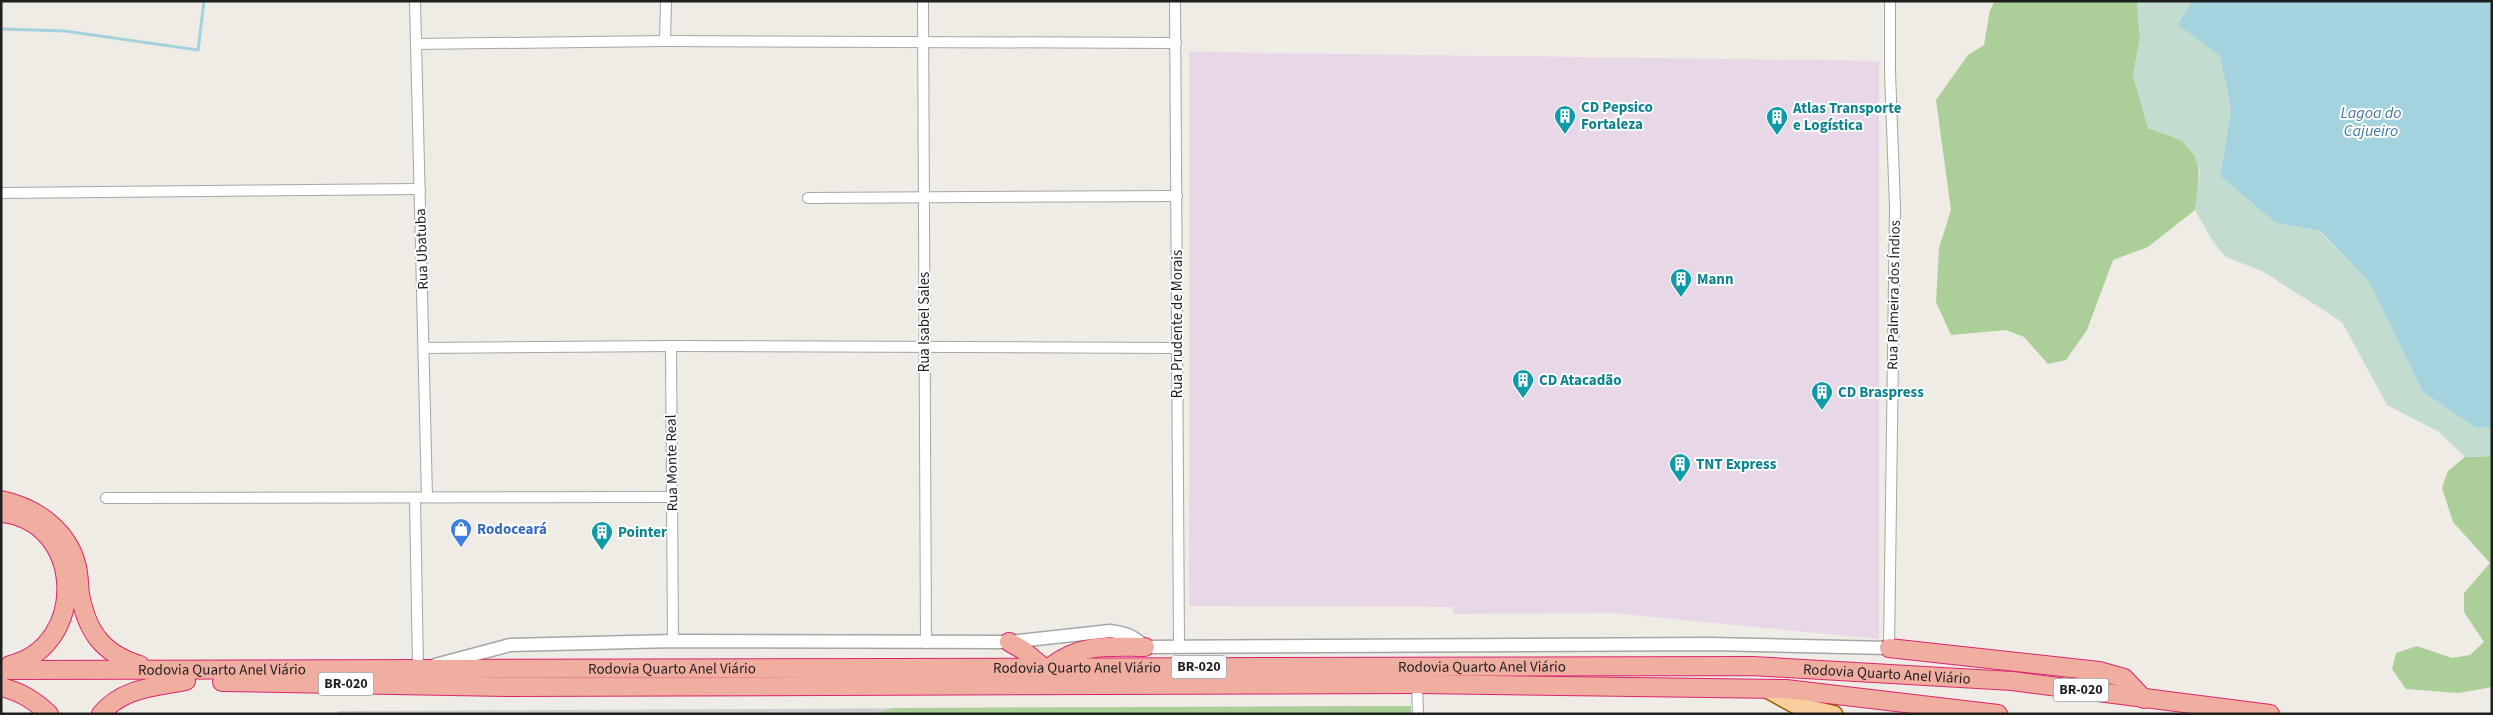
<svg xmlns="http://www.w3.org/2000/svg" width="2493" height="715" font-family="'Source Sans 3',sans-serif">
  <style>
    .industrial { fill: #e8d7e6 }
    .religious { fill: #cdcdcd }
    .forest { fill: #accf99 }
    .wetland { fill: #c2ddcf }
    .water { fill: #a5d3dd }
    .lines { fill: none; stroke-linecap: round; stroke-linejoin: round }
    .stream { stroke: #a5d3dd; stroke-width: 3 }
    .minor-casing { stroke: #a6a6a6; stroke-width: 12 }
    .tertiary-casing { stroke: #a6a6a6; stroke-width: 15 }
    .primary-casing { stroke: #995e01; stroke-width: 19 }
    .trunk-casing { stroke: #da256d; stroke-width: 20 }
    .minor { stroke: #fff; stroke-width: 10 }
    .tertiary { stroke: #fff; stroke-width: 12 }
    .primary { stroke: #fbce9e; stroke-width: 16 }
    .trunk { stroke: #f0aea0; stroke-width: 18 }
    .labels { text-anchor: middle; dominant-baseline: central; stroke-width: 4; stroke-linejoin: round; paint-order: stroke }
    .shield { fill: #fff; stroke: #626262; stroke-width: 1 }
    .shield-label { font-size: 14px; font-weight: bold; fill: #1f1f1f }
    .culture-label { font-size: 15px; font-weight: bold; fill: #0d838f; stroke: #fff; text-anchor: start }
    .street-label { font-size: 15px; fill: #1f1f1f; stroke: #fff }
    .shop-label { font-size: 15px; font-weight: bold; fill: #366cbe; stroke: #fff; text-anchor: start }
    .water-label { font-size: 16px; font-style: italic; fill: #45779e; stroke: #fff }
  </style>
  <rect width="100%" height="100%" fill="#efebe5"/>
  <polygon class="industrial" points="1189,52 1879,61 1879,639 1612,613 1453,614 1453,607 1189,606"/>
  <polygon class="religious" points="1411,706 1411,714 338,714 338,711"/>
  <g class="forest">
    <path d="M1995 1H2137L2140 39 2133 75 2148 128C2158 132 2172 135 2182 141 2206 156 2198 187 2195 210L2148 247 2113 260 2087 330 2066 360 2048 364 2024 337 2006 330 1951 335 1936 302 1939 248 1951 210 1936 100 1968 55 1984 45 1990 10Z"/>
    <polygon points="2492,456 2492,687 2459,693 2406,689 2392,669 2396,653 2417,646 2452,658 2470,655 2484,642 2464,612 2464,593 2490,563 2453,522 2442,488 2448,471 2465,457"/>
    <polygon points="1411,706 1411,714 872,714 894,708"/>
  </g>
  <polygon class="wetland" points="2137,1 2192,1 2179,25 2220,56 2231,109 2220,176 2276,223 2319,231 2369,282 2423,392 2476,428 2492,427 2492,456 2465,457 2439,432 2387,405 2342,322 2262,271 2226,257 2213,242 2195,210 2200,173 2194,155 2182,141 2148,128 2133,75 2140,39"/>
  <polygon class="water" points="2192,1 2492,1 2492,427 2476,428 2423,392 2369,282 2320,231 2276,223 2220,176 2231,109 2220,56 2178,25"/>
  <g class="lines">
    <polyline class="stream" points="1,29 65,31 198,50 204,1"/>
    <g class="minor-casing">
      <g id="minor">
        <polyline points="415,1 427,497"/>
        <polyline points="923,1 926,643"/>
        <polyline points="1175,1 1179,647"/>
        <polyline points="665,41 666,1"/>
        <polyline points="416,44 665,41 1176,43"/>
        <polyline points="1,193 420,189"/>
        <polyline points="808,198 1177,196"/>
        <polyline points="671,346 673,641"/>
        <polyline points="425,348 671,346 1177,348"/>
        <polyline points="106,498 673,497"/>
        <polyline points="415,498 418,668"/>
        <polyline points="1889,648 1895,207 1890,72 1890,1"/>
        <polyline points="1417,684 1418,714"/>
      </g>
    </g>
    <g class="tertiary-casing">
      <path id="tertiary" d="M435 665 510 645 673 641 1009 642 1110 631C1125 633 1134 636 1145 647L1711 644 1889 648"/>
    </g>
    <g class="primary-casing">
      <polyline id="primary" points="1766,689 1795,705 1834,714"/>
    </g>
    <g class="trunk-casing">
      <g id="trunk">
        <path d="M1 500C36 507 69 531 77 567 79 576 79 585 80 594 87 632 103 654 140 665"/>
        <path d="M1 513C84 520 89 646 10 665"/>
        <polyline points="1009,642 1023,650 1043,667"/>
        <polyline points="1889,648 2099,671 2124,678 2144,699"/>
        <path d="M1050 667C1082 643 1107 647 1145 647"/>
        <path id="s1" d="M1 670 1752 666 2012 681 2270 714"/>
        <polyline points="222,682 506,687 1417,684 1786,689 1998,714"/>
        <path d="M1 687C21 692 34 700 49 714"/>
        <path d="M101 714C122 688 155 687 186 681"/>
      </g>
    </g>
    <use href="#minor" class="minor"/>
    <use href="#tertiary" class="tertiary"/>
    <use href="#primary" class="primary"/>
    <use href="#trunk" class="trunk"/>
  </g>
  <defs>
    <g id="building-pin" transform="scale(1.125)"><path d="M0 17L-7.5 6A9.5 9.5 0 1 1 7.5 6Z" fill="#0f9aa8" stroke="#fff"/><path d="M-4-6H4V6H1V3H-1V6H-4ZM-2.5-4.3h1.7v1.8h-1.7ZM.8-4.3h1.7v1.8H.8ZM-2.5-1h1.7V.8h-1.7ZM.8-1h1.7V.8H.8Z" fill="#fff"/></g>
    <g id="shop-pin" transform="scale(1.125)"><path d="M0 17L-7.5 6A9.5 9.5 0 1 1 7.5 6Z" fill="#3f7fe0" stroke="#fff"/><path d="M-5-2.5h2.3a2.7 3.5 0 0 1 5.4 0H5L5.5 6h-11ZM-1.5-2.5h3a1.5 2.3 0 0 0-3 0Z" fill="#fff"/></g>
  </defs>
  <g fill-rule="evenodd">
    <use href="#building-pin" x="1565" y="116"/>
    <use href="#building-pin" x="1777" y="117"/>
    <use href="#building-pin" x="1681" y="279"/>
    <use href="#building-pin" x="1523" y="380"/>
    <use href="#building-pin" x="1822" y="392"/>
    <use href="#building-pin" x="1680" y="464"/>
    <use href="#shop-pin" x="461" y="529"/>
    <use href="#building-pin" x="602" y="532"/>
  </g>
  <g class="labels">
    <g class="shield">
      <rect x="1171.5" y="655.5" width="55" height="23" rx="4"/>
      <rect x="318.5" y="672.5" width="55" height="23" rx="4"/>
      <rect x="2053.5" y="678.5" width="55" height="23" rx="4"/>
    </g>
    <g class="shield-label">
      <text x="1199" y="667">BR-020</text>
      <text x="346" y="684">BR-020</text>
      <text x="2081" y="690">BR-020</text>
    </g>
    <g class="culture-label">
      <text x="1581" y="107">CD Pepsico<tspan x="1581" dy="17">Fortaleza</tspan></text>
      <text x="1793" y="108">Atlas Transporte<tspan x="1793" dy="17">e Logística</tspan></text>
      <text x="1697" y="279">Mann</text>
      <text x="1539" y="380">CD Atacadão</text>
      <text x="1838" y="392">CD Braspress</text>
      <text x="1696" y="464">TNT Express</text>
      <text x="618" y="532">Pointer</text>
    </g>
    <g class="street-label">
      <text transform="translate(422 249) rotate(-92)">Rua Ubatuba</text>
      <text transform="translate(1894 295) rotate(-89)">Rua Palmeira dos Índios</text>
      <text transform="translate(924 322) rotate(-90)">Rua Isabel Sales</text>
      <text transform="translate(1177 324) rotate(-90)">Rua Prudente de Morais</text>
      <text transform="translate(672 463) rotate(-91)">Rua Monte Real</text>
      <text stroke="none"><textPath href="#s1" startOffset="1481">Rodovia Quarto Anel Viário</textPath></text>
      <text stroke="none"><textPath href="#s1" startOffset="1076">Rodovia Quarto Anel Viário</textPath></text>
      <text stroke="none"><textPath href="#s1" startOffset="221">Rodovia Quarto Anel Viário</textPath></text>
      <text stroke="none"><textPath href="#s1" startOffset="671">Rodovia Quarto Anel Viário</textPath></text>
      <text stroke="none"><textPath href="#s1" startOffset="1886">Rodovia Quarto Anel Viário</textPath></text>
    </g>
    <g class="shop-label">
      <text x="477" y="529">Rodoceará</text>
    </g>
    <g class="water-label">
      <text x="2371" y="113">Lagoa do<tspan x="2371" dy="18">Cajueiro</tspan></text>
    </g>
  </g>
  <rect width="2493" height="715" fill="none" stroke="#1f1f1f" stroke-width="5"/>
</svg>
